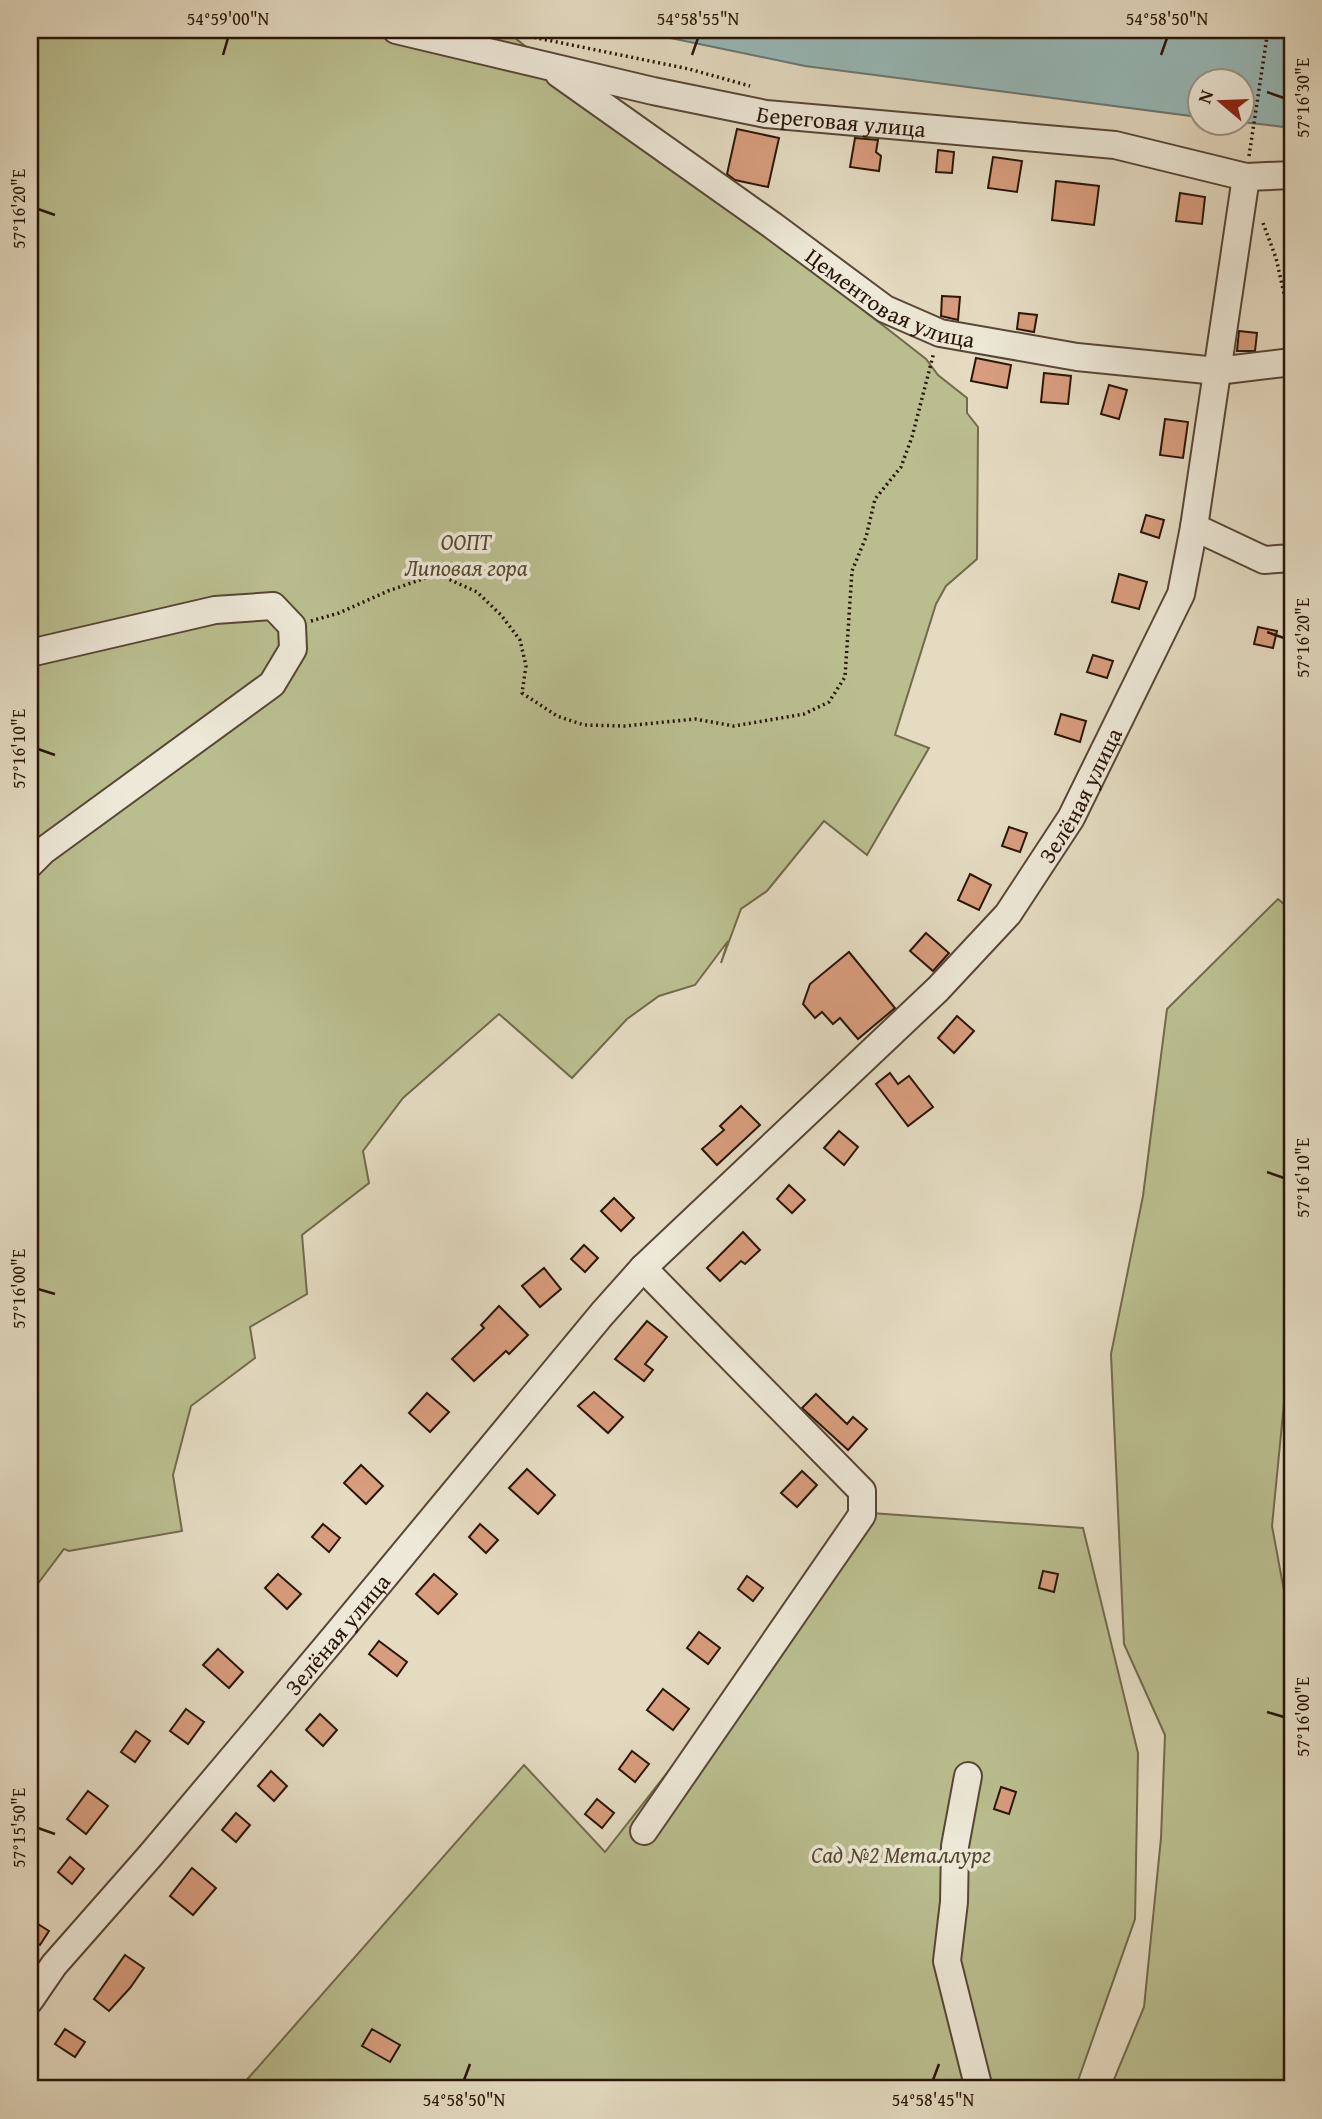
<svg xmlns="http://www.w3.org/2000/svg" width="1322" height="2119" font-family="'Gentium Book Plus',serif">
  <style>
    .green { fill: #babe8f; stroke: #726a4c; stroke-width: 2 }
    .water { fill: #97bab9; stroke: #6b7872; stroke-width: 2 }
    .building { fill: #d89d7e; stroke: #2a1508; stroke-width: 2 }
    .lines { fill: none; stroke-linecap: round; stroke-linejoin: round }
    .minor-casing { stroke: #584636; stroke-width: 30 }
    .path { stroke: #2a1508; stroke-width: 3.5; stroke-dasharray: 2 3.5; stroke-linecap: butt }
    .minor { stroke: #ede8d7; stroke-width: 26 }
    .ticks { fill: none; stroke: #2a1508; stroke-width: 2.5 }
    .labels { text-anchor: middle; dominant-baseline: central; stroke-width: 7; stroke-linejoin: round; paint-order: stroke }
    .street-label { font-size: 23px; fill: #2a1508; stroke: #ede8d7 }
    .park-label { font-size: 23px; font-style: italic; fill: #554830; stroke: #ede8d7 }
    .neatline { fill: none; stroke: #2a1508; stroke-width: 2.5 }
    .ticks-label { font-size: 18px; text-anchor: middle; fill: #2a1508 }
  </style>
  <rect width="100%" height="100%" fill="#e4dbc1"/>
  <filter id="stains"><feTurbulence type="fractalNoise" baseFrequency=".00286" numOctaves="4"/><feColorMatrix values="0 0 0 0 .2 0 0 0 0 .09 0 0 0 0 .02 0 0 0 .5 -.17"/></filter>
  <radialGradient id="worn" r=".72"><stop offset=".6" stop-color="#630" stop-opacity="0"/><stop offset="1" stop-color="#630" stop-opacity=".3"/></radialGradient>
  <g class="green">
    <polygon points="30,30 492,30 511,35 926,359 938,375 967,398 967,413 978,427 977,559 946,586 936,604 895,735 929,748 867,855 824,821 767,891 741,909 721,963 728,941 695,985 659,996 627,1019 572,1078 499,1014 403,1098 363,1151 369,1183 302,1235 307,1294 250,1327 255,1358 191,1406 173,1475 182,1531 69,1551 64,1549 30,1594"/>
    <polygon points="1278,899 1292,911 1292,1382 1286,1383 1272,1526 1292,1634 1292,2089 1110,2089 1144,2007 1161,1838 1165,1735 1124,1644 1111,1354 1143,1196 1167,1009"/>
    <polygon points="871,1513 1083,1528 1138,1753 1135,1919 1075,2089 247,2089 244,2083 524,1765 605,1852"/>
  </g>
  <polygon class="water" points="632,30 1292,30 1292,128 1242,122 1242,80 1200,80 1199,117 805,66"/>
  <g class="building">
    <polygon points="737,129 779,138 768,187 735,180 727,174"/>
    <polygon points="855,138 878,140 876,152 881,156 879,171 850,167"/>
    <polygon points="938,150 954,152 952,173 936,172"/>
    <polygon points="993,157 1022,161 1017,192 988,188"/>
    <polygon points="1056,181 1099,186 1094,225 1052,220"/>
    <polygon points="1180,193 1205,197 1202,224 1176,221"/>
    <polygon points="942,296 960,297 958,320 941,316"/>
    <polygon points="1019,313 1037,315 1034,332 1017,329"/>
    <polygon points="1239,331 1257,333 1255,351 1237,351"/>
    <polygon points="976,358 1011,365 1007,388 971,381"/>
    <polygon points="1044,373 1071,376 1068,404 1041,402"/>
    <polygon points="1109,385 1127,390 1119,419 1101,414"/>
    <polygon points="1165,419 1188,422 1183,458 1160,455"/>
    <polygon points="1146,515 1164,520 1159,538 1141,532"/>
    <polygon points="1119,574 1147,582 1139,609 1112,602"/>
    <polygon points="1258,627 1277,631 1273,648 1254,644"/>
    <polygon points="1093,655 1113,661 1107,678 1087,672"/>
    <polygon points="1061,714 1086,721 1080,742 1055,734"/>
    <polygon points="1009,827 1027,833 1020,852 1002,846"/>
    <polygon points="970,874 991,885 979,910 958,900"/>
    <polygon points="926,933 949,953 933,971 910,951"/>
    <polygon points="849,952 895,1008 858,1039 840,1018 833,1024 822,1012 815,1018 803,1004 810,984"/>
    <polygon points="957,1016 974,1031 954,1053 938,1038"/>
    <polygon points="890,1073 898,1084 909,1076 933,1107 908,1126 876,1084"/>
    <polygon points="741,1106 760,1125 717,1165 702,1149 724,1130 720,1126"/>
    <polygon points="839,1131 858,1147 844,1165 824,1148"/>
    <polygon points="789,1185 805,1200 792,1213 777,1199"/>
    <polygon points="614,1198 634,1218 621,1231 601,1211"/>
    <polygon points="743,1232 760,1250 745,1264 741,1261 720,1281 707,1268"/>
    <polygon points="584,1245 598,1258 585,1272 571,1259"/>
    <polygon points="544,1268 561,1289 540,1307 522,1286"/>
    <polygon points="499,1306 528,1335 509,1354 506,1351 474,1381 452,1359 484,1328 481,1325"/>
    <polygon points="647,1321 667,1337 645,1364 653,1370 644,1381 615,1359"/>
    <polygon points="594,1392 623,1417 608,1433 578,1406"/>
    <polygon points="427,1393 449,1412 430,1432 409,1413"/>
    <polygon points="816,1394 847,1424 853,1417 867,1429 848,1450 802,1408"/>
    <polygon points="361,1465 383,1486 366,1504 344,1483"/>
    <polygon points="527,1469 555,1495 538,1514 509,1488"/>
    <polygon points="802,1471 817,1485 797,1507 781,1493"/>
    <polygon points="323,1524 340,1538 329,1552 312,1537"/>
    <polygon points="480,1524 498,1540 486,1553 469,1537"/>
    <polygon points="1043,1571 1058,1574 1054,1592 1039,1588"/>
    <polygon points="278,1574 301,1594 287,1609 265,1588"/>
    <polygon points="434,1574 457,1594 438,1614 416,1594"/>
    <polygon points="747,1576 763,1588 753,1601 738,1589"/>
    <polygon points="699,1632 720,1648 708,1664 687,1648"/>
    <polygon points="379,1641 407,1662 397,1676 369,1654"/>
    <polygon points="218,1649 243,1672 229,1688 203,1665"/>
    <polygon points="663,1689 689,1709 673,1730 647,1710"/>
    <polygon points="186,1709 204,1722 188,1744 170,1731"/>
    <polygon points="320,1714 337,1730 323,1746 306,1730"/>
    <polygon points="136,1731 150,1741 135,1762 121,1752"/>
    <polygon points="632,1751 649,1764 635,1782 619,1769"/>
    <polygon points="271,1771 287,1786 274,1801 258,1786"/>
    <polygon points="1001,1787 1016,1792 1009,1814 994,1809"/>
    <polygon points="88,1791 108,1806 86,1834 67,1819"/>
    <polygon points="597,1799 614,1813 602,1828 585,1814"/>
    <polygon points="236,1813 250,1825 236,1842 222,1830"/>
    <polygon points="70,1857 84,1869 72,1884 58,1872"/>
    <polygon points="192,1868 216,1888 193,1915 170,1896"/>
    <polygon points="30,1919 49,1931 40,1945 30,1939"/>
    <polygon points="125,1955 144,1968 130,1988 109,2011 94,1999"/>
    <polygon points="65,2029 85,2042 75,2057 55,2044"/>
    <polygon points="372,2029 400,2045 390,2062 362,2046"/>
  </g>
  <g class="lines">
    <g class="minor-casing">
      <g id="minor">
        <path id="s1" d="M396 30 653 91 766 114 1115 145 1246 177 1292 175"/>
        <path id="s2" d="M559 74 772 225 885 309 940 333 1077 357 1217 371 1292 362"/>
        <polyline points="1194,527 1264,560 1292,558"/>
        <polyline points="30,653 215,610 273,606 292,626 293,649 272,684 43,851 30,864"/>
        <polyline points="643,1268 862,1491 862,1515 644,1831"/>
        <polyline points="968,1776 955,1846 954,1902 947,1961 979,2089"/>
        <path id="s3" d="M30 2000 54 1965 150 1856 332 1640 602 1314 643 1268 938 989 1008 914 1071 818 1181 594 1194 527 1246 177"/>
      </g>
    </g>
    <g class="path">
      <polyline points="518,34 689,69 750,86"/>
      <polyline points="1249,156 1268,30"/>
      <polyline points="1263,223 1276,258 1292,329"/>
      <polyline points="311,621 339,613 388,591 437,574 477,592 501,615 520,640 526,666 522,693 557,716 584,725 625,726 695,719 734,726 804,714 829,702 845,677 852,571 866,537 875,499 901,467 912,437 934,352"/>
    </g>
    <use href="#minor" class="minor"/>
  </g>
  <path class="ticks" d="M223 55 228 38M692 55 698 38M1161 55 1167 38M1267 92 1284 98M38 209 55 215M1267 632 1284 638M38 749 55 755M1267 1172 1284 1178M38 1289 55 1294M1267 1712 1284 1717M38 1828 55 1834M464 2080 470 2064M933 2080 939 2064"/>
  <g class="labels">
    <g class="street-label">
      <text stroke="none"><textPath href="#s1" startOffset="455">Береговая улица</textPath></text>
      <text stroke="none"><textPath href="#s2" startOffset="402">Цементовая улица</textPath></text>
      <text stroke="none"><textPath href="#s3" startOffset="1603">Зелёная улица</textPath></text>
      <text stroke="none"><textPath href="#s3" startOffset="478">Зелёная улица</textPath></text>
    </g>
    <g class="park-label">
      <text x="466" y="541">ООПТ<tspan x="466" dy="26">Липовая гора</tspan></text>
      <text x="901" y="1854">Сад №2 Металлург</text>
    </g>
  </g>
  <rect width="1322" height="2119" fill="none" stroke="#e4dbc1" stroke-width="77"/>
  <g transform="translate(1221 102) rotate(289)"><circle r="33" fill="#ede8d7" stroke="#9f9484" stroke-width="2"/>
  <path d="M0-5L12 26L0 18L-12 26Z" fill="#8f2418"/>
  <text y="-10" font-size="19" font-weight="bold" text-anchor="middle" fill="#2a1508">N</text>
  </g>
  <rect x="38" y="38" width="1246" height="2042" class="neatline"/>
  <g class="ticks-label">
    <text x="228" y="25">54°59'00"N</text>
    <text x="698" y="25">54°58'55"N</text>
    <text x="1167" y="25">54°58'50"N</text>
    <text transform="translate(1303 98) rotate(-90)" y="6">57°16'30"E</text>
    <text transform="translate(19 209) rotate(-90)" y="6">57°16'20"E</text>
    <text transform="translate(1303 638) rotate(-90)" y="6">57°16'20"E</text>
    <text transform="translate(19 749) rotate(-90)" y="6">57°16'10"E</text>
    <text transform="translate(1303 1178) rotate(-90)" y="6">57°16'10"E</text>
    <text transform="translate(19 1289) rotate(-90)" y="6">57°16'00"E</text>
    <text transform="translate(1303 1717) rotate(-90)" y="6">57°16'00"E</text>
    <text transform="translate(19 1828) rotate(-90)" y="6">57°15'50"E</text>
    <text x="464" y="2106">54°58'50"N</text>
    <text x="933" y="2106">54°58'45"N</text>
  </g>
  <rect width="100%" height="100%" filter="url(#stains)"/>
  <rect width="100%" height="100%" fill="url(#worn)"/>
</svg>
